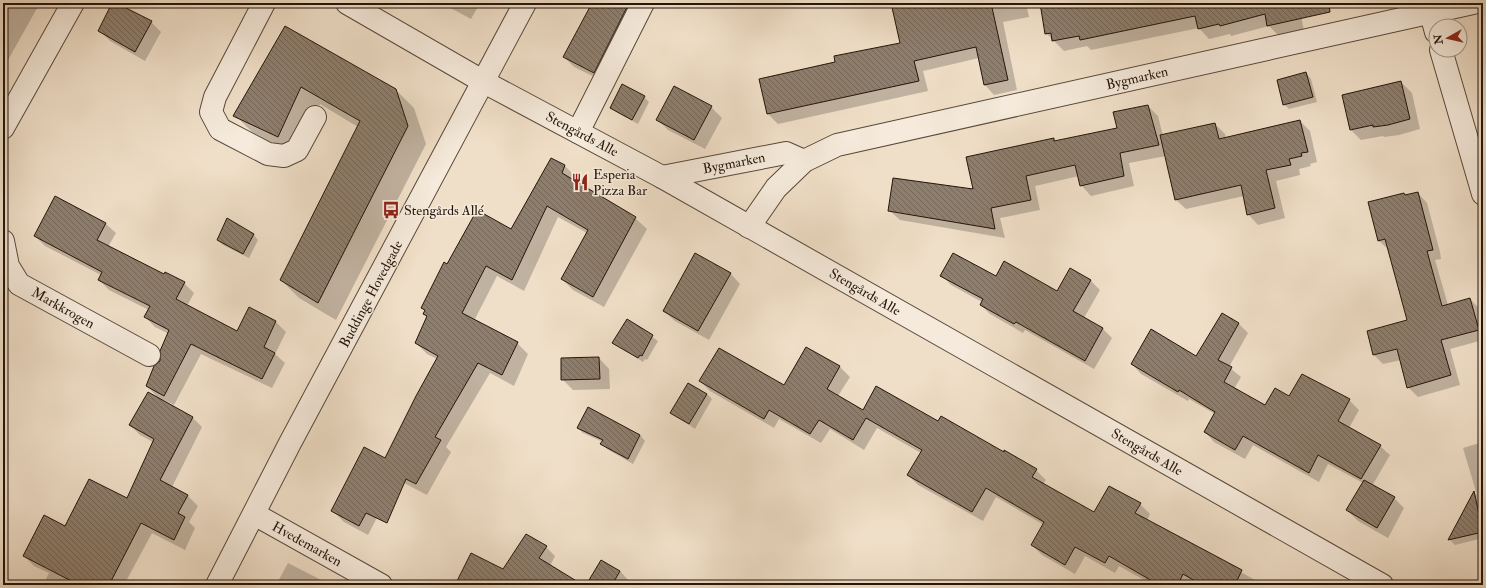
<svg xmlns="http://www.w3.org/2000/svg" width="1486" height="588" font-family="'IM FELL Double Pica',serif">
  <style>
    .shadow { fill: #0003 }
    .building { fill: url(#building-back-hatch); stroke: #24150a }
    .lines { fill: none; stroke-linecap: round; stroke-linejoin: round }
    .minor-casing { stroke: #57483a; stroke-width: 24 }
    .minor { stroke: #f5eadb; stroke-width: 22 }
    .labels { text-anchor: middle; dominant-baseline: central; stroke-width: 3; stroke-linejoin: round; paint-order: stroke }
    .street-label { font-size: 14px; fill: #24150a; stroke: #f5eadb }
    .poi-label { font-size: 14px; fill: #24150a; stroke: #f5eadb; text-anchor: start }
  </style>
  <defs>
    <pattern id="building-back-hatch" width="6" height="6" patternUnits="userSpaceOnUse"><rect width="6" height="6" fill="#8e7e6d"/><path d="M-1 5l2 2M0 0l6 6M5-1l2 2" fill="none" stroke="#746658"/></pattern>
  </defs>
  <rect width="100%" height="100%" fill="#f0dfc8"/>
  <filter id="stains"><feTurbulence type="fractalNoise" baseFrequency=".005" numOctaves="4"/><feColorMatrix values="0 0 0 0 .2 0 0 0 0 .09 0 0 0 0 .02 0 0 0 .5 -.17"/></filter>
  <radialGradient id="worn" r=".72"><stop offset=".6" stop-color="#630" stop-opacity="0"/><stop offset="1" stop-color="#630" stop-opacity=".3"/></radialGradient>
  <g class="shadow">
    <polygon points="3,3 40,3 3,69"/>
    <polygon points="114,3 151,22 161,32 145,61 110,41 100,31"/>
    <polygon points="441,3 480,3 471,19"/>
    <polygon points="593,3 645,3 605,82 574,67 564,57"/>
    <polygon points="892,3 1026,3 1029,17 1003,22 1017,90 994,95 985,85 979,58 923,71 928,91 778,124 768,114 760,80 836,63 901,43"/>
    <polygon points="1041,3 1298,3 1304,30 1279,36 1269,26 1231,36 1230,34 1209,39 1199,28 1091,50 1087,46 1064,51 1046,33"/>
    <polygon points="285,28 395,89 414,108 426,144 336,320 299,298 281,280 358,127 320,104 296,154 253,133 235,115"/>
    <polygon points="1306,73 1311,79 1317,102 1289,109 1284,104"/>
    <polygon points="1401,82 1412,93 1420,129 1399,135 1384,137 1383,136 1361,140 1351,130 1343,96"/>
    <polygon points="644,97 649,102 638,124 616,112 611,107"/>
    <polygon points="1148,106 1158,116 1163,136 1215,124 1225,134 1226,138 1300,121 1310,131 1317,162 1310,164 1311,166 1299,169 1300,175 1276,181 1285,218 1258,225 1248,214 1244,196 1186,209 1175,199 1166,156 1129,163 1134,186 1091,196 1081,185 1079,176 1035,186 1040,210 1000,218 1005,238 900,220 889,210 974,190 1053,139 1056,142 1118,129"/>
    <polygon points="711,107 722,118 705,149 668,130 657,119"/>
    <polygon points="551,159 565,166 576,177 574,182 635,218 647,229 604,307 573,290 562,279 587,233 558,217 524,291 497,276 474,321 517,343 528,354 514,386 490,373 446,447 451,452 427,495 404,483 398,477 368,535 344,522 332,510 386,460 437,359 427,354 416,343 428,317 424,314 426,311 422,308 447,265 512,230"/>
    <polygon points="1418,193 1427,203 1440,252 1441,259 1435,260 1448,305 1470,299 1480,309 1483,321 1483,340 1450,349 1460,385 1418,397 1408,387 1401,360 1383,364 1374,355 1408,321 1389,250 1379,241 1406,196"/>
    <polygon points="106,224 116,233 108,247 164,275 184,283 194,293 187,306 238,332 249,309 276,322 286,332 275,354 285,363 272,388 201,354 174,405 164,400 163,401 192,417 202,427 172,487 188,496 198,506 189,522 195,528 185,550 152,533 124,585 43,585 49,573 34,566 24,556 65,527 127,500 153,442 140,435 130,425 159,399 147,386 161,361 169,334 155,327 145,317 149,310 109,290 99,280 101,275 45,246 35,236"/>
    <polygon points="253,234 258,240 249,258 223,245 218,240"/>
    <polygon points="1070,270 1091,281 1100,290 1084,318 1103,329 1112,338 1094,369 1025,330 1023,333 990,314 981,305 982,302 951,285 942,276 996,278 1057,292"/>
    <polygon points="730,273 740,284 709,340 675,321 664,311"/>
    <polygon points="1223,314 1239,324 1248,333 1229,367 1241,377 1234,389 1265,407 1290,398 1349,400 1359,410 1349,428 1380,446 1390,455 1372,486 1394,498 1404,508 1388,538 1358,521 1347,510 1363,483 1328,464 1319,482 1253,445 1245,459 1214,442 1205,432 1215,414 1189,399 1188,401 1141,374 1132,364 1196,358"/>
    <polygon points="627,320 658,341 647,360 645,359 643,362 614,342"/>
    <polygon points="807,348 840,367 850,377 838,396 864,411 938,423 1036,470 1046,480 1043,484 1095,513 1140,504 1150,514 1147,520 1264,585 1153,585 1119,566 1115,573 1085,556 1075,574 1042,555 1032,545 1044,525 996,497 983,521 918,485 908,475 921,453 877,428 864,450 830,429 821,443 779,419 774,428 710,391 700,381 784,386"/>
    <polygon points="599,358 609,369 610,389 573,390 562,379"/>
    <polygon points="707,394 712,399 695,429 672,413"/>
    <polygon points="589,408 640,435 645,441 633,464 607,449 602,444 603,442 583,433 578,428"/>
    <polygon points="1483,442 1483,508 1481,505 1483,514 1483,538 1455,545 1450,540 1474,493 1477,495 1463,448"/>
    <polygon points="546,547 555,556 550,566 581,585 459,585 503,571"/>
    <polygon points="288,563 327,583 329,585 276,585"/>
    <polygon points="620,571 629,581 627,585 588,585"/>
  </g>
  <g class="building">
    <polygon points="112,3 116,3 152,21 135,52 98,31"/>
    <polygon points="592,3 629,3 594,73 563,57"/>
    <polygon points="891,3 991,3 1008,80 984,85 976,47 914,61 919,81 767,114 759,79 835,62 834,56 900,43"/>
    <polygon points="1040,3 1329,3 1330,12 1267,26 1265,14 1220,26 1219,24 1198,29 1195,16 1080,40 1079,36 1052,41 1051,33 1045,34"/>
    <polygon points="285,26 396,89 408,126 318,303 280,280 360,121 301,87 278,137 233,116"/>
    <polygon points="1306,72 1313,97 1283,105 1277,80"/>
    <polygon points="1401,81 1410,119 1388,125 1373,127 1373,125 1350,130 1342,95"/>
    <polygon points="622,84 645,96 632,120 610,108"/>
    <polygon points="674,86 712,106 694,140 656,120"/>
    <polygon points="1148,105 1159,145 1120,153 1124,176 1080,186 1075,165 1026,176 1031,200 991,208 995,229 888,211 893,178 973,189 966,157 1054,138 1054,141 1117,128 1113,112"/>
    <polygon points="1300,120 1308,152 1301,153 1302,156 1289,159 1291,165 1266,170 1275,208 1247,215 1241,185 1175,200 1160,135 1215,123 1219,139"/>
    <polygon points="551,158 565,165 562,173 636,217 593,297 561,279 588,230 547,206 512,280 486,266 462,313 518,342 502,375 478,363 435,437 441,440 416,484 406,479 387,523 366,513 359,526 331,511 364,447 385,458 416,396 438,356 415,343 427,316 423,314 425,310 421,308 444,262 447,264 477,210 511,229"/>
    <polygon points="1418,192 1431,242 1433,250 1427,251 1442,306 1470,298 1479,330 1441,340 1451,375 1407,388 1397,349 1373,355 1367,331 1407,320 1385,239 1378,241 1368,202 1404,193 1405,195"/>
    <polygon points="55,196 106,223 97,240 164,274 165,272 185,282 176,299 237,331 249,307 276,321 264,347 275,353 262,379 191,344 164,396 146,386 154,366 160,361 160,351 169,330 144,317 150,306 98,280 102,272 34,236"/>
    <polygon points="227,218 254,234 243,254 217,240"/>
    <polygon points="695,253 731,273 698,331 663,311"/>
    <polygon points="953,253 996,276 1004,261 1057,291 1070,268 1091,280 1073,311 1103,328 1085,361 1016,322 1014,324 980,305 983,299 940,276"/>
    <polygon points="1222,313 1239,323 1218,360 1232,367 1224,382 1265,405 1275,388 1289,396 1302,374 1350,399 1338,421 1381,445 1361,479 1318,455 1309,473 1243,436 1235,450 1204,432 1215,412 1179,390 1178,392 1131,364 1151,329 1196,356"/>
    <polygon points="627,319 653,335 642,356 640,355 638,358 612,343"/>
    <polygon points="806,347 840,366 827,389 863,410 876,386 938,421 941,416 1004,452 1004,450 1037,469 1032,477 1094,512 1109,486 1141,503 1135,513 1242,570 1235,585 1202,585 1183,574 1178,585 1159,585 1109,556 1105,563 1075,547 1065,565 1031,545 1044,522 986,488 972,512 907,475 922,450 866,418 853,440 819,420 810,434 769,410 764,419 699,381 719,348 784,385"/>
    <polygon points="599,357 600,379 561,380 561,358"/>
    <polygon points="688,383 707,394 689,424 670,413"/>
    <polygon points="148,392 193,417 160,480 188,495 178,513 185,517 174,540 141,523 109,585 79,585 23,556 44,515 65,526 89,479 127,498 154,439 129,425"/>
    <polygon points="588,407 640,435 628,459 600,444 603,440 577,428"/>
    <polygon points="1364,480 1395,497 1377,528 1346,510"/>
    <polygon points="1474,491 1483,532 1448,540"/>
    <polygon points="526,534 547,546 539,558 583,585 455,585 471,553 503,569"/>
    <polygon points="601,560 620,571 612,585 586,585"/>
  </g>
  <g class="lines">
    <g class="minor-casing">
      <g id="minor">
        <polyline points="264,3 215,97 211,112 220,129 268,154 284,156 297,150 315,117"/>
        <polyline points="347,3 484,82 662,177 1382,585"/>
        <polyline points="1428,3 1436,32"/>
        <polyline points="1441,50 1483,194"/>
        <polyline points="3,128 73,3"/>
        <polyline points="578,132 643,3"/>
        <polyline points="662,177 786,153 804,161"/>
        <polyline points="749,227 776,188 804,161 837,145 1473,3"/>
        <polyline points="3,241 8,266 19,284 149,355"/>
        <polyline points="254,514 381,585"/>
        <polyline points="217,585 290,443 525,3"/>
      </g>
    </g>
    <use href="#minor" class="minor"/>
  </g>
  <defs>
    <g id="restaurant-bare" transform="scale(1.38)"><path d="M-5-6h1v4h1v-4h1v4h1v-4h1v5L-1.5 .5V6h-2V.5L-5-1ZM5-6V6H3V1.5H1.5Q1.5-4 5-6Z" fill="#8f2418" stroke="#f5eadb" stroke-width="2.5" paint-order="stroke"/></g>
    <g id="bus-bare" transform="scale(1.38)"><path d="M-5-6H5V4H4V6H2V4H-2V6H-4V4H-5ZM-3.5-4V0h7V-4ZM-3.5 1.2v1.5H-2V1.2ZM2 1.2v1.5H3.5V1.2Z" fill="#8f2418" stroke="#f5eadb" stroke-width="2.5" paint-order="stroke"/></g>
  </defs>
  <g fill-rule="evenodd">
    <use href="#restaurant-bare" x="580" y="182"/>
    <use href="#bus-bare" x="391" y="210"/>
  </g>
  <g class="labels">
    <g class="street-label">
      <text transform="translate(1137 78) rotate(-13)">Bygmarken</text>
      <text transform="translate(582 134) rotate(28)">Stengårds Alle</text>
      <text transform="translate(734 163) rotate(-11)">Bygmarken</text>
      <text transform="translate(865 292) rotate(30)">Stengårds Alle</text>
      <text transform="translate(371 294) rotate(-62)">Buddinge Hovedgade</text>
      <text transform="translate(63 308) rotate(29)">Markkrogen</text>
      <text transform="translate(1147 452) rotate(30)">Stengårds Alle</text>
      <text transform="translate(307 544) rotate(29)">Hvedemarken</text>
    </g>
    <g class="poi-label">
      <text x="593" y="174">Esperia<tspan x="593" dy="16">Pizza Bar</tspan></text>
      <text x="404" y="210">Stengårds Allé</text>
    </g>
  </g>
  <rect width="1486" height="588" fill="none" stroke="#f0dfc8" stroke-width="16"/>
  <rect x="4" y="4" width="1478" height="580" fill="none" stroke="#24150a" stroke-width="2"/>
  <rect x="8" y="8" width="1470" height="572" fill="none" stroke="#24150a"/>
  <g transform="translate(1448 38) rotate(262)"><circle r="19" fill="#f5eadb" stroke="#a19587"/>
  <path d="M0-3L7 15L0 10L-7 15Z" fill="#8f2418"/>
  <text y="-6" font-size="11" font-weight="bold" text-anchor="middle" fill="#24150a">N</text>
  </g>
  <rect width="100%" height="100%" filter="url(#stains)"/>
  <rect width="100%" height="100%" fill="url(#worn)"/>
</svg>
